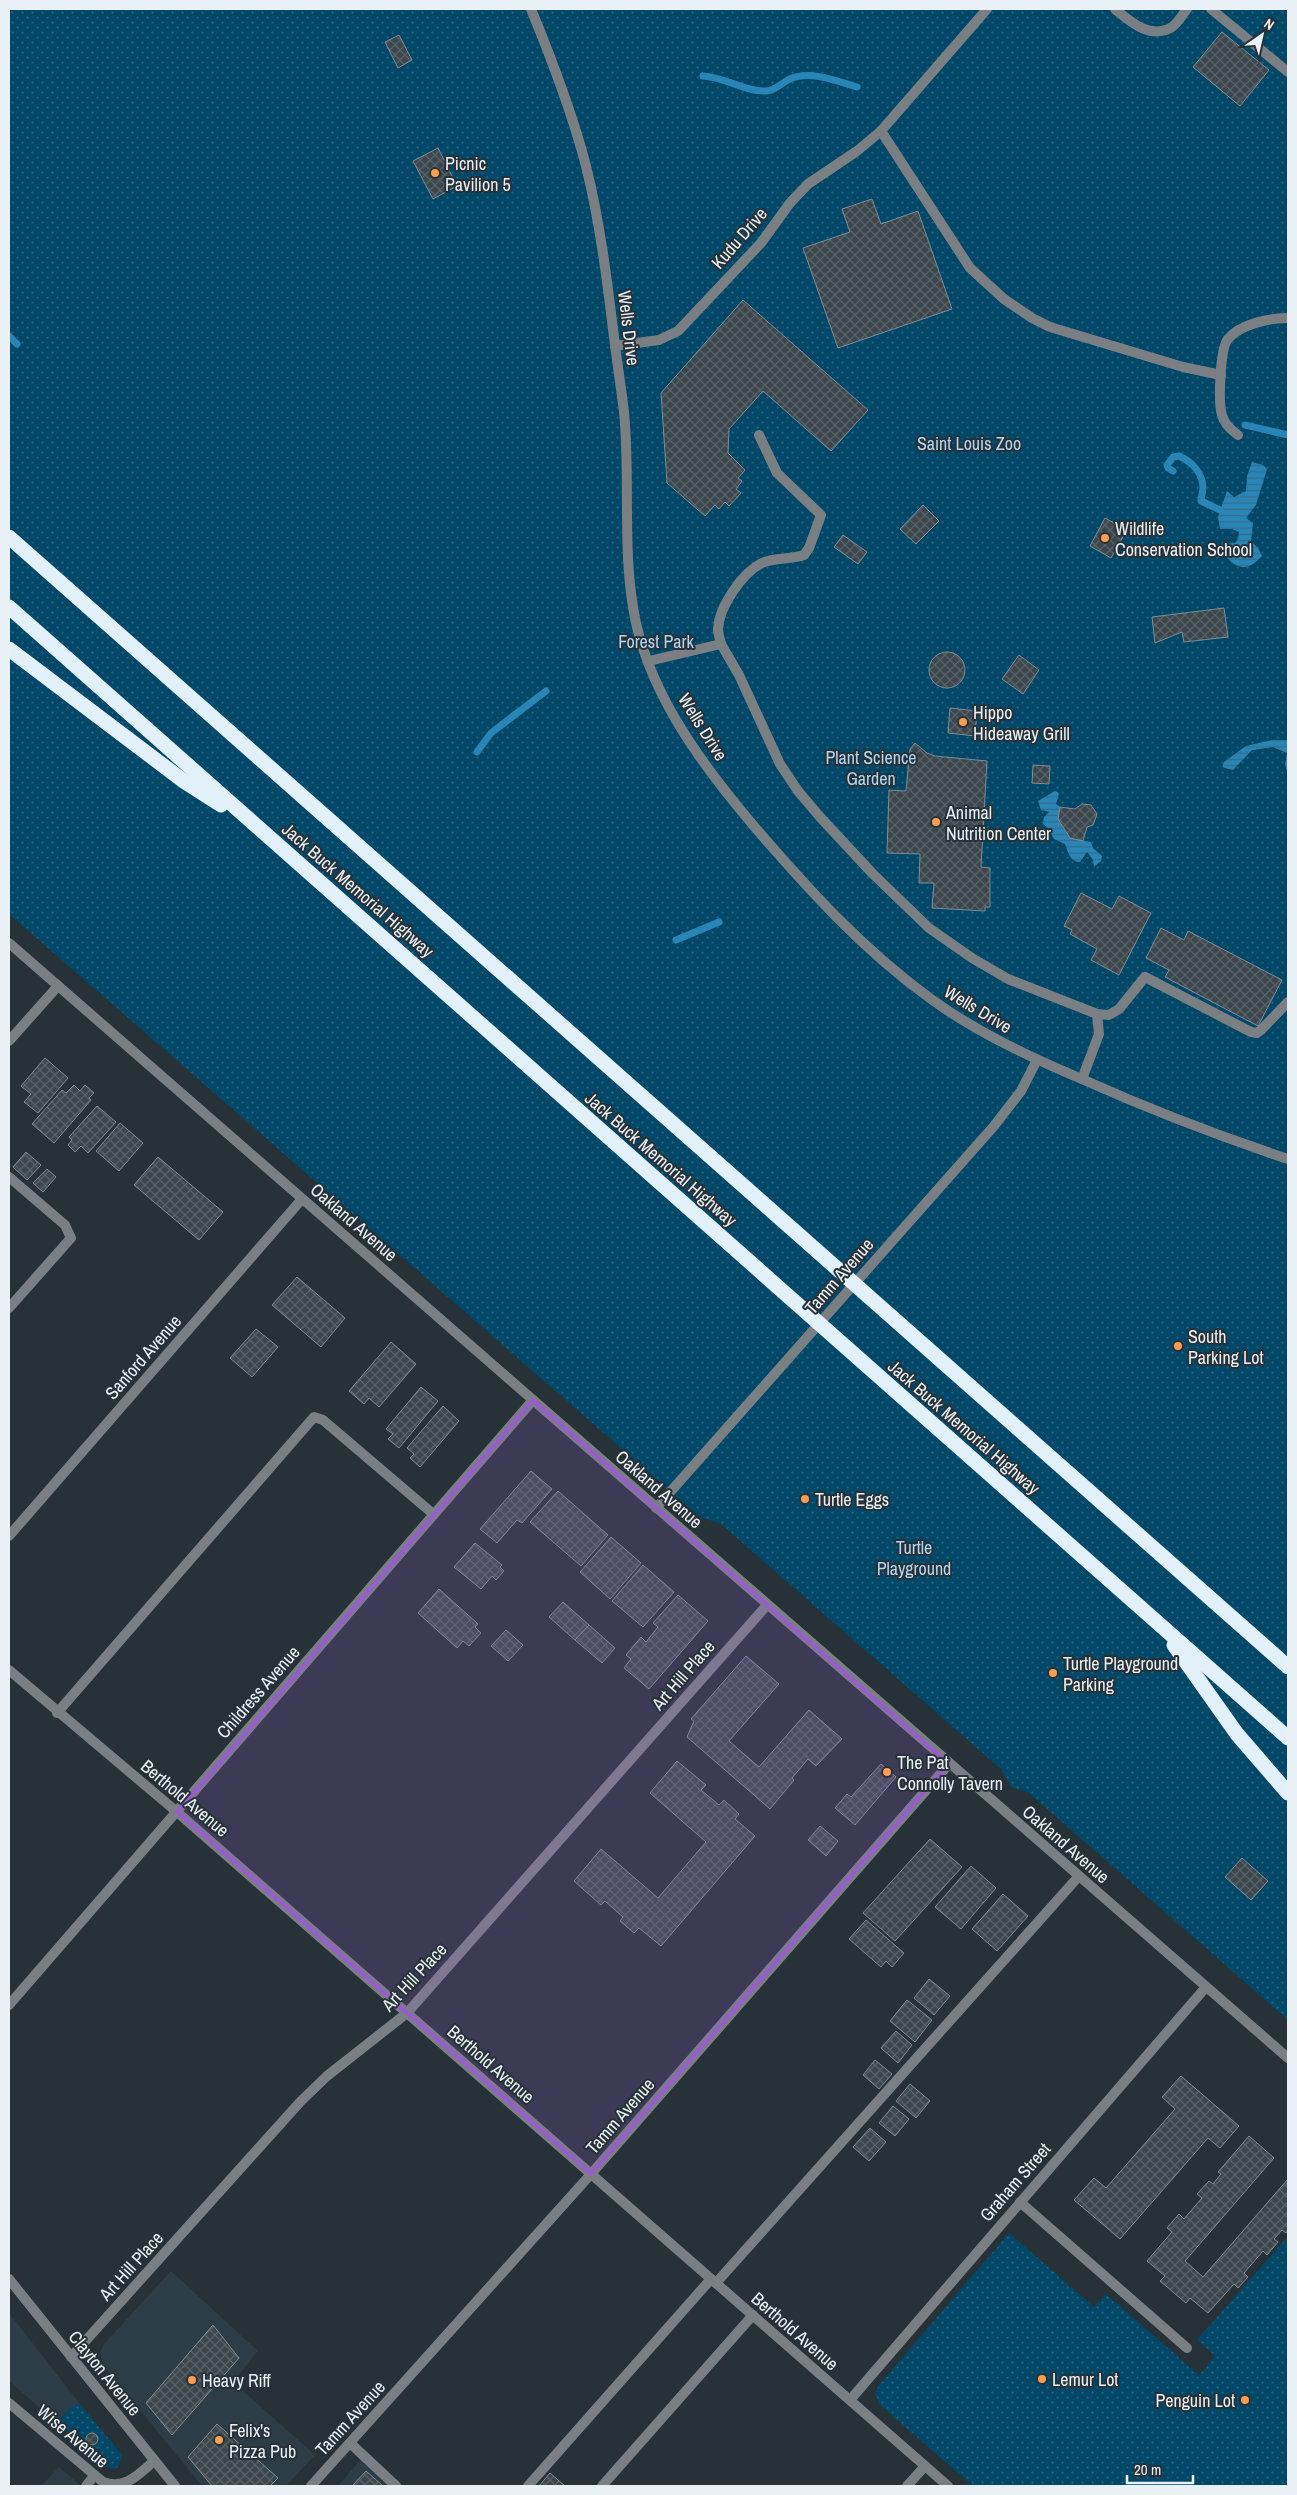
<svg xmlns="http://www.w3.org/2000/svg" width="1297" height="2495" font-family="'Archivo Narrow',sans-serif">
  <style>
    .built { fill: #2c3d48 }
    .park { fill: url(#park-dots) }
    .water { fill: url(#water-rules) }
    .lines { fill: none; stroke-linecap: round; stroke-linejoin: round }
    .stream { stroke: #2a85b7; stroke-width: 7 }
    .building { fill: url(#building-cross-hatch); stroke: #808d95 }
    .service { stroke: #7a7f83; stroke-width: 10 }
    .minor { stroke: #7a7f83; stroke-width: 10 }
    .tertiary { stroke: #7a7f83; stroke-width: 10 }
    .motorway { stroke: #e2f0f9; stroke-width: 15 }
    .marked { fill: #975dcd; fill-opacity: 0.2; stroke: #975dcd; stroke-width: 4; stroke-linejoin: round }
    .poi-dot { fill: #fb9e51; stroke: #273138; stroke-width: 2 }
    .labels { text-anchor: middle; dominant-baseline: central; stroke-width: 4; stroke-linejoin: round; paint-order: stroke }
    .poi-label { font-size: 18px; fill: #eaf1f6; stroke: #273138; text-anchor: start }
    .street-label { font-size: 18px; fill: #eaf1f6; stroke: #273138 }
    .park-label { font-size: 18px; fill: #afd7f3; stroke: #273138 }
  </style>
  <defs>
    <pattern id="park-dots" width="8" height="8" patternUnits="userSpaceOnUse" patternTransform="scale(1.25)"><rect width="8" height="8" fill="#004768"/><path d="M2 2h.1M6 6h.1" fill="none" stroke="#25627e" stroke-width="1.8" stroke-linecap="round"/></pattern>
    <pattern id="water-rules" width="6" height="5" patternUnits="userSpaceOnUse" patternTransform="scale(1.25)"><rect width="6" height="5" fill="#2a85b7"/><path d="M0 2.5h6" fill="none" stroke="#356d8b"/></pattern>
    <pattern id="building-cross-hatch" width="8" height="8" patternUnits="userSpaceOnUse" patternTransform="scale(1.25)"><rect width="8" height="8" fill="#3b464d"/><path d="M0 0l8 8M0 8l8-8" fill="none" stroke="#586167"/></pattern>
  </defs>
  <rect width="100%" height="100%" fill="#273138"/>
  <g class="built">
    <polygon points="171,2271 258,2351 233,2382 315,2455 286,2486 202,2486 103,2365 100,2353 104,2344"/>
    <polygon points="9,2313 80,2404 70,2408 57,2423 9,2381"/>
    <polygon points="366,2453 404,2486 338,2486"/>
    <polygon points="59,2467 81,2486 41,2486"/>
  </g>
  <g class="park">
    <polygon points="9,9 1288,9 1288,2020 1029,1793 1011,1787 1002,1770 721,1524 700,1517 9,914"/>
    <polygon points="1009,2233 1094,2307 1106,2294 1199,2375 1215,2356 1197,2340 1288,2236 1288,2486 973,2486 880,2405 875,2394 879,2385"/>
    <polygon points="80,2404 122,2455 118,2467 114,2469 105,2466 57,2423 70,2408"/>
  </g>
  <g class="water">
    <path d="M1252 462 1263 465 1267 469 1256 505 1246 518 1253 523 1251 541 1258 548 1262 556C1243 577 1232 565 1218 547L1220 544 1235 543 1238 539 1239 532 1232 529H1220L1218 517 1227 491 1234 497 1246 491 1247 476Z"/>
    <polygon points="1272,740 1288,740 1288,774 1285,765 1287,753 1273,747 1252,750 1233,770 1222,767 1224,762 1246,746"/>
    <path d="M1055 791 1059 793 1056 804 1060 807 1058 819 1070 838 1091 842 1093 848 1102 856 1101 861 1094 867 1093 860 1087 852 1080 862C1070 862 1068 852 1065 844L1054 839 1048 828 1043 824 1044 817 1049 812 1041 810 1038 801Z"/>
  </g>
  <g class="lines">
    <g class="stream">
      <path d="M703 76C725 77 745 92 766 91 775 91 781 83 790 79 811 70 836 81 857 87"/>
      <polyline points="9,336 17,344"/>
      <polyline points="1245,425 1288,435"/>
      <path d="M1173 471 1168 468 1167 465 1173 457 1179 456C1192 462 1203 473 1203 488 1203 493 1201 496 1201 501L1220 510"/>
      <polyline points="477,752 491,733 546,691"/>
      <polyline points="676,940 719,922"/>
    </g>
  </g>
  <g class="building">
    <polygon points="1222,32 1269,70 1240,106 1193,67"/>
    <polygon points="399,35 412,60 398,68 385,42"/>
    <polygon points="438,148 457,186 433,199 413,161"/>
    <polygon points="872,199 881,224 918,211 952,309 838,348 803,248 850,232 842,209"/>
    <polygon points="743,300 868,410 831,451 763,391 729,429 728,453 745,470 738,478 742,481 736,489 741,493 729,506 725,502 719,509 715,505 705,516 667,483 661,393"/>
    <polygon points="923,505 939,521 916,544 900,529"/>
    <polygon points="1105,518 1127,530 1111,558 1090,546"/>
    <polygon points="843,535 867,552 858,564 834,547"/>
    <polygon points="1224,608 1228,637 1184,642 1182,632 1155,643 1152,617"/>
    <circle cx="947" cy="670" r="18"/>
    <polygon points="1019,655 1039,670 1023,694 1002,679"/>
    <polygon points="950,708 977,711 975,736 948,733"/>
    <polygon points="915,743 927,753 935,756 987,761 981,867 990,868 990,907 985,907 985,911 932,908 934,883 919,883 920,854 887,853 889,790 906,791 910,749"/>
    <polygon points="1033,765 1050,766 1049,784 1032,783"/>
    <polygon points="1082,804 1091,805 1097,814 1093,825 1087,827 1083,841 1070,838 1058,819 1060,807 1075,809"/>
    <polygon points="1081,893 1112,909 1119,896 1151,913 1119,975 1091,960 1097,949 1070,934 1072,930 1064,926"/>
    <polygon points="1161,928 1184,940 1188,931 1282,980 1258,1026 1165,977 1169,970 1146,958"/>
    <polygon points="45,1058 68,1078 38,1113 24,1102 31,1094 21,1086"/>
    <polygon points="74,1085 80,1091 85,1085 94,1093 89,1098 91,1100 54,1143 32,1124 62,1090 66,1093"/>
    <polygon points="97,1106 116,1122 88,1153 81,1146 75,1152 68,1145 72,1140 69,1137"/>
    <polygon points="120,1123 143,1143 119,1171 96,1151"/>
    <polygon points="26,1152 41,1165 27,1180 13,1167"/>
    <polygon points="158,1157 223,1212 199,1240 134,1185"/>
    <polygon points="47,1169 56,1177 43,1192 33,1183"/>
    <polygon points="297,1277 345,1318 321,1347 272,1305"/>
    <polygon points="256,1329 278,1347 252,1377 230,1358"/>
    <polygon points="391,1342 416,1364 379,1407 369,1398 364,1404 349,1391"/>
    <polygon points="421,1387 438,1401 399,1448 388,1439 393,1434 386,1429"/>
    <polygon points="443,1406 459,1421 420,1467 410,1458 414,1454 407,1448"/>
    <polygon points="531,1471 552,1489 522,1523 517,1520 497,1543 480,1529"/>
    <polygon points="558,1491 608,1535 581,1566 530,1522"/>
    <polygon points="611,1537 641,1563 610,1599 580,1572"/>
    <polygon points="475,1543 502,1565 500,1567 504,1571 496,1580 492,1576 481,1589 454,1567"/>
    <polygon points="643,1565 674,1592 643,1627 612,1601"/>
    <polygon points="439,1589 478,1624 475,1627 481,1633 469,1646 463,1641 457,1648 418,1613"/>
    <polygon points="678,1595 708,1621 649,1689 624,1668 631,1659 626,1655 641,1637 646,1642 658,1627 653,1623"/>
    <polygon points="563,1602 589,1625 575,1640 549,1617"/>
    <polygon points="589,1625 615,1648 602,1663 575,1640"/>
    <polygon points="506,1630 523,1645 508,1661 491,1646"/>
    <polygon points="746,1656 779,1684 729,1741 759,1767 809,1710 842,1739 816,1766 808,1759 792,1778 794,1780 770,1809 687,1737 694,1721 691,1719"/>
    <polygon points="677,1761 706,1785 701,1790 719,1805 724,1800 739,1814 735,1819 755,1836 661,1946 639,1928 634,1933 620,1921 623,1917 605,1901 601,1905 574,1881 601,1849 658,1898 706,1842 650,1793"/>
    <polygon points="881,1764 896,1777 855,1825 835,1808 847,1794 851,1797"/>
    <polygon points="820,1826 838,1841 826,1856 808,1840"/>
    <polygon points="930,1839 962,1867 895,1941 863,1913"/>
    <polygon points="1242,1858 1268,1881 1251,1900 1225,1877"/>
    <polygon points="971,1866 996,1888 961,1929 935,1907"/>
    <polygon points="1003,1894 1028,1916 997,1951 972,1929"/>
    <polygon points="866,1920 904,1953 892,1967 886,1961 881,1967 849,1939"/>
    <polygon points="929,1979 950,1996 934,2015 914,1998"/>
    <polygon points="907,2000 932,2020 915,2042 890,2021"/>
    <polygon points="896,2031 912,2045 898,2063 881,2048"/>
    <polygon points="875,2060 892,2074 879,2089 863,2075"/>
    <polygon points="1181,2076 1239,2126 1220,2148 1208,2138 1120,2239 1074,2200 1094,2178 1106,2188 1175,2109 1162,2097"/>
    <polygon points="910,2084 930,2101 916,2118 896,2101"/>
    <polygon points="893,2106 909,2119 895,2136 879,2123"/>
    <polygon points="870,2128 886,2142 869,2161 853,2147"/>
    <polygon points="1249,2136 1274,2158 1185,2261 1203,2277 1288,2179 1288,2230 1286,2233 1282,2230 1274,2239 1278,2242 1267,2255 1263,2251 1244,2273 1248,2277 1238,2288 1234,2284 1208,2313 1190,2298 1186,2303 1160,2281 1165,2276 1147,2261 1172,2232 1167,2228 1179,2214 1184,2219 1202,2198 1197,2194 1209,2181 1213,2184 1221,2174 1218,2172"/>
    <polygon points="213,2325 239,2358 172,2435 146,2403"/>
    <polygon points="217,2424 278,2478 270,2486 212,2486 188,2457"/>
    <circle cx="92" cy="2439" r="6"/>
    <polygon points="366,2471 383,2486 352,2486"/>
    <polygon points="550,2473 565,2486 539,2486"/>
  </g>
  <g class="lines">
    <g class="service">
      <path d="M1115 9C1131 22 1150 40 1172 27 1177 24 1183 14 1187 9"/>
      <polyline points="1211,9 1288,72"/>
      <polyline points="881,131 970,268 1004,299 1032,318 1050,327 1183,367 1221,375"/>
      <polyline points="615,346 659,340 678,331 761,243 790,203 808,184 857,151 881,131 987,9"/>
      <path d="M759 435 777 473 821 515 809 548 804 555C790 560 775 557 762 563 742 573 719 607 718 629 718 634 720 639 721 644L739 675 780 764 798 791 820 817 873 874 929 928 972 958 1008 979 1097 1014 1109 1015 1119 1009 1145 977 1251 1032 1257 1033 1261 1030 1288 1002"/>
      <path d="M1238 435C1231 430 1224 424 1222 415 1218 403 1220 348 1228 339 1240 324 1270 318 1288 318"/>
      <polyline points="649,661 721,644"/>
      <polyline points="1082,1079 1099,1034 1097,1014"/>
      <polyline points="9,1177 65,1225 71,1238 9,1308"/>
      <polyline points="57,1713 314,1417 323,1420 432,1513"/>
      <polyline points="1020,2202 1187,2348"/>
      <polyline points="716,2283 1079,1876"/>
      <polyline points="350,2443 396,2486"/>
      <polyline points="86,2486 94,2476"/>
      <polyline points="528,2486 711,2279"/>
      <polyline points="602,2486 753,2315"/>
    </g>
    <g class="minor">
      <path d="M531 9C552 60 572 112 586 166 600 222 607 280 614 337 617 362 621 387 624 412 631 482 621 554 636 623 653 699 704 767 753 825 807 888 862 949 931 999 978 1033 1030 1057 1084 1080 1151 1110 1219 1136 1288 1159"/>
      <polyline points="9,1041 58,986"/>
      <polyline points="656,1508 994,1126 1021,1091 1037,1060"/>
      <polyline points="9,1536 302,1199"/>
      <polyline points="9,1670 177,1812 948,2486"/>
      <polyline points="9,2005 533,1400"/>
      <polyline points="71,2357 301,2101 327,2076 407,2013 767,1605"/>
      <polyline points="850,2400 1206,1987"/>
      <path d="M9 2403 103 2482C125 2490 138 2475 154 2461"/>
      <polyline points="311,2486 591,2174 949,1764"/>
      <polyline points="907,2486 925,2466"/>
    </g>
    <g class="tertiary">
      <polyline points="9,943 1288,2058"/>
      <polyline points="9,2279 175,2486"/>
    </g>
    <g class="motorway">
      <polyline points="9,537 1288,1667"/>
      <polyline points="9,607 1288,1738"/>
      <polyline points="9,649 185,782 221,805"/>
      <polyline points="1174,1645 1237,1734 1288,1793"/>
    </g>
  </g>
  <path class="marked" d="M533 1400 949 1764 591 2174 177 1812Z"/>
  <g class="poi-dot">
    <circle cx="435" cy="173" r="5"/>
    <circle cx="1105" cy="538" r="5"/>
    <circle cx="963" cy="722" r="5"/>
    <circle cx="936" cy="822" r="5"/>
    <circle cx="1178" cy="1346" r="5"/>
    <circle cx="805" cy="1499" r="5"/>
    <circle cx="1053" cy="1673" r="5"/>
    <circle cx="887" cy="1772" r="5"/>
    <circle cx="1042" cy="2379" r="5"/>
    <circle cx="192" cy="2380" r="5"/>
    <circle cx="1245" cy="2400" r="5"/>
    <circle cx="219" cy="2440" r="5"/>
  </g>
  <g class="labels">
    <g class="poi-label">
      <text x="445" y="163">Picnic<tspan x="445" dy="21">Pavilion 5</tspan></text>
      <text x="1115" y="528">Wildlife<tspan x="1115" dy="21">Conservation School</tspan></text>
      <text x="973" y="712">Hippo<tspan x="973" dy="21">Hideaway Grill</tspan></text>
      <text x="946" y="812">Animal<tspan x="946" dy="21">Nutrition Center</tspan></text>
      <text x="1188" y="1336">South<tspan x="1188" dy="21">Parking Lot</tspan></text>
      <text x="815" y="1499">Turtle Eggs</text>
      <text x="1063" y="1663">Turtle Playground<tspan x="1063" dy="21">Parking</tspan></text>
      <text x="897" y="1762">The Pat<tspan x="897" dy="21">Connolly Tavern</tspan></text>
      <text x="1052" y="2379">Lemur Lot</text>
      <text x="202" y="2380">Heavy Riff</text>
      <text x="1235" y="2400" text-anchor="end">Penguin Lot</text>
      <text x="229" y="2430">Felix's<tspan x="229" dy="21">Pizza Pub</tspan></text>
    </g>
    <g class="street-label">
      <text transform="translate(739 238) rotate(-49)">Kudu Drive</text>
      <text transform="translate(629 328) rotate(83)">Wells Drive</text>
      <text transform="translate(703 727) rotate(58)">Wells Drive</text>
      <text transform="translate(358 890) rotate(41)">Jack Buck Memorial Highway</text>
      <text transform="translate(978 1009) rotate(31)">Wells Drive</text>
      <text transform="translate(661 1159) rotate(41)">Jack Buck Memorial Highway</text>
      <text transform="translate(354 1222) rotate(41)">Oakland Avenue</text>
      <text transform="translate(839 1276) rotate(-49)">Tamm Avenue</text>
      <text transform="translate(143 1357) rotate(-49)">Sanford Avenue</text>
      <text transform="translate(964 1427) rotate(41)">Jack Buck Memorial Highway</text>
      <text transform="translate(659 1489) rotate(41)">Oakland Avenue</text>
      <text transform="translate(683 1675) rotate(-49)">Art Hill Place</text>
      <text transform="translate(258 1692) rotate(-49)">Childress Avenue</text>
      <text transform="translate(185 1798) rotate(40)">Berthold Avenue</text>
      <text transform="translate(1066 1844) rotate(41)">Oakland Avenue</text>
      <text transform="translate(414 1977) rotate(-47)">Art Hill Place</text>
      <text transform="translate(491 2064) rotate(41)">Berthold Avenue</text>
      <text transform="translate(620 2116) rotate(-49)">Tamm Avenue</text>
      <text transform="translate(1015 2182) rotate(-49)">Graham Street</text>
      <text transform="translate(131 2266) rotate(-48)">Art Hill Place</text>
      <text transform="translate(795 2331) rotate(41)">Berthold Avenue</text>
      <text transform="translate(105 2373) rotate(51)">Clayton Avenue</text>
      <text transform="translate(350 2418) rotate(-48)">Tamm Avenue</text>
      <text transform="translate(73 2436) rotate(40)">Wise Avenue</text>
    </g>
    <g class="park-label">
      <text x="969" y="443">Saint Louis Zoo</text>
      <text x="656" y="641">Forest Park</text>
      <text x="871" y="757">Plant Science<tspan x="871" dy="21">Garden</tspan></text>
      <text x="914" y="1547">Turtle<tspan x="914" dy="21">Playground</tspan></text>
    </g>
  </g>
  <rect width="1297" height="2495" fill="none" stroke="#eaf1f6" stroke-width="20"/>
  <g transform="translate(1262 35) rotate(34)" stroke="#273138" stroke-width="4" paint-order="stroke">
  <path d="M0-4L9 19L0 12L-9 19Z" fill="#eaf1f6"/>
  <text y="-8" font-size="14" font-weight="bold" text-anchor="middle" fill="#eaf1f6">N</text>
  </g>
  <path d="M1127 2475v8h66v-8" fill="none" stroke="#eaf1f6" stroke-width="2.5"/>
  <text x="1134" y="2475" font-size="15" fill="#eaf1f6" stroke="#273138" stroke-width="4" paint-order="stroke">20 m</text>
</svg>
